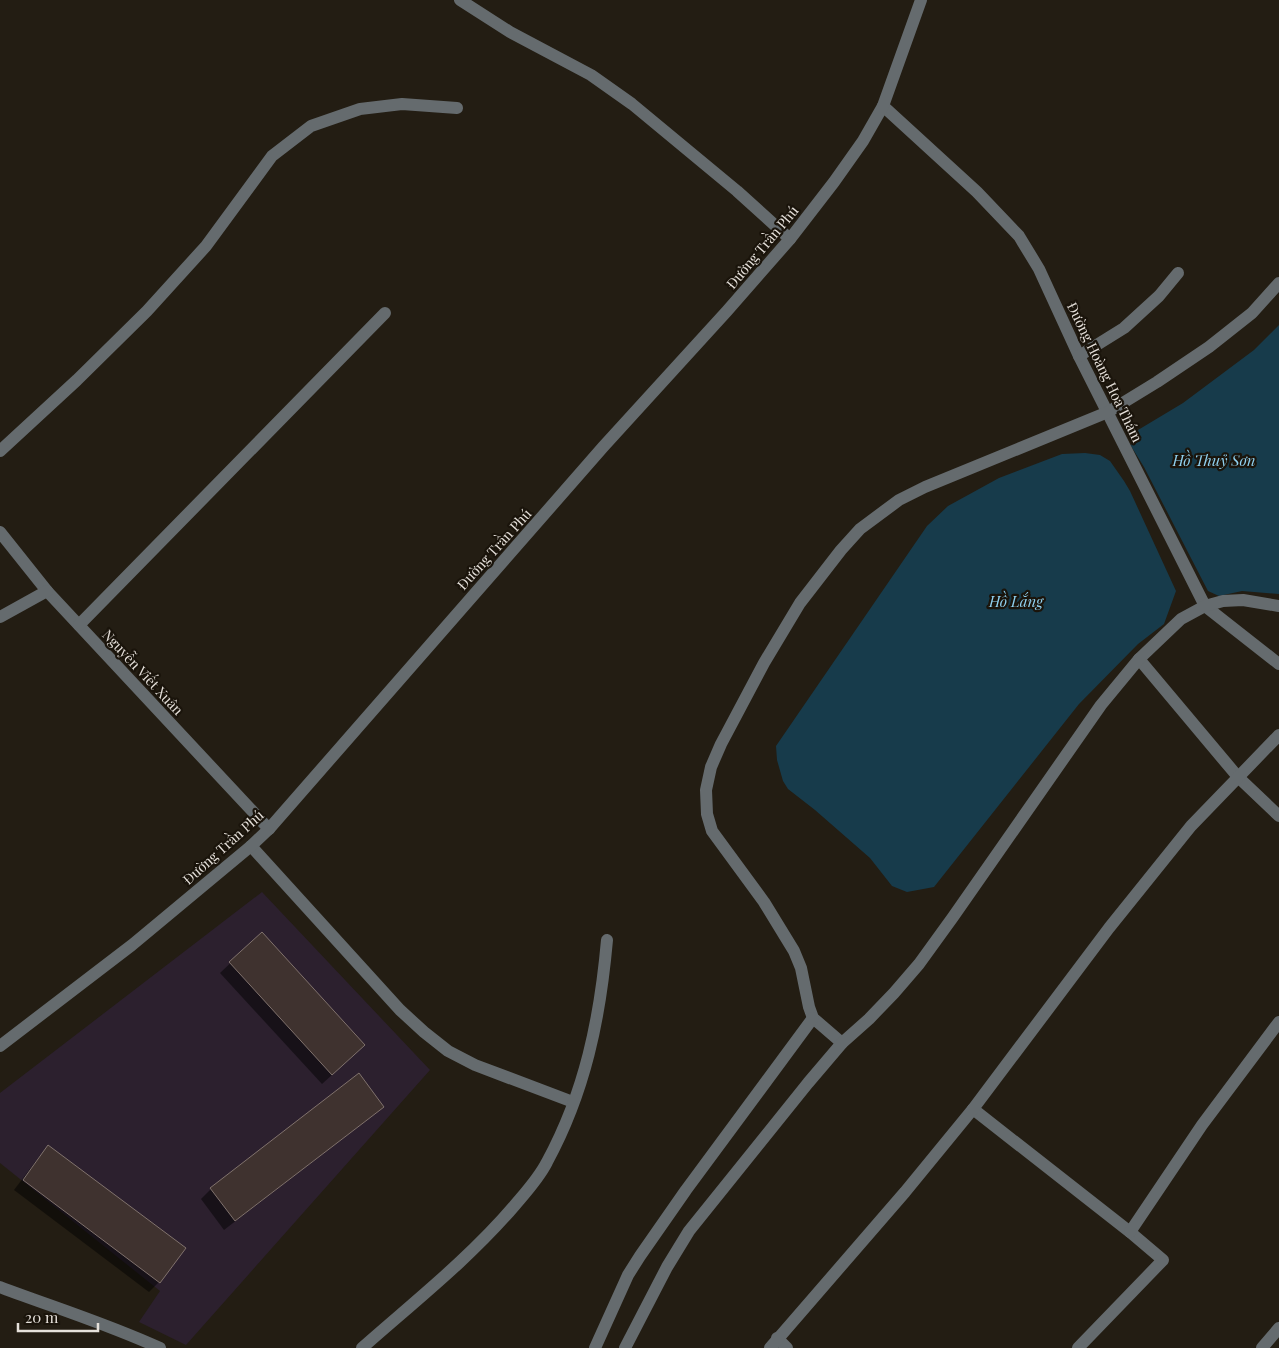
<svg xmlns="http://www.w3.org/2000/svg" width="1279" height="1348" font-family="'Playfair Display',serif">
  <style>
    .education { fill: #2c202e }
    .water { fill: #173b4b }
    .shadow { fill: #0007 }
    .building { fill: #3f322f; stroke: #80726d }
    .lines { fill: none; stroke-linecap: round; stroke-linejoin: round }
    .minor { stroke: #656b6e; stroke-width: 12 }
    .labels { text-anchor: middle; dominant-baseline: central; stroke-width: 4.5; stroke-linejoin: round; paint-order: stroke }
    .street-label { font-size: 14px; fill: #e6e1db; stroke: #1a140b }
    .water-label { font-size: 15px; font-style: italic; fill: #90d1f0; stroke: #1a140b }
  </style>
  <rect width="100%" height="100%" fill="#231d13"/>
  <polygon class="education" points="262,892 430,1070 186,1345 139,1322 160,1291 0,1163 0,1093"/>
  <g class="water">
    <polygon points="1279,325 1279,594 1242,591 1219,596 1208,591 1144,467 1131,446 1138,430 1183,403 1254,350"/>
    <polygon points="1085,453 1100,455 1110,461 1124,481 1130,491 1176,591 1164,624 1138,644 1079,704 934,887 907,892 892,886 870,858 815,810 788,789 783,781 777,760 776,746 927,526 948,506 999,478 1062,454"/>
  </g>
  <g class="shadow">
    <polygon points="261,934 354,1055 322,1084 220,973"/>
    <polygon points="382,1106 372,1116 224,1230 201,1199 211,1189"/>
    <polygon points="48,1147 159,1282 149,1292 14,1190 39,1157"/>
  </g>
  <g class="building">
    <polygon points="262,932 365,1045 332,1075 229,962"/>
    <polygon points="359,1073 384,1107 235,1221 210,1188"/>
    <polygon points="48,1145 186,1248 160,1283 23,1180"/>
  </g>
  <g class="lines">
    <g class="minor">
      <polyline points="460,0 510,32 591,75 632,104 737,191 790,239"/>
      <polyline points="883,106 977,192 1019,236 1039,269 1079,356 1205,606 1279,664"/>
      <polyline points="1079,356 1124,328 1159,296 1178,273"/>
      <polyline points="0,451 77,380 147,311 206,246 272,156 311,126 360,109 402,104 457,108"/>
      <polyline points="0,532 47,591 269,829"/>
      <polyline points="0,617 47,591"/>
      <polyline points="79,625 385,313"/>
      <polyline points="1139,659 1238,777 1279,816"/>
      <polyline points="251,846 400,1010 424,1032 448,1051 475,1065 573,1102"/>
      <polyline points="842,1043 813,1018 809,1007 801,968 794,951 764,902 712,831 707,814 706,790 711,767 721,744 764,663 800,603 841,550 860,529 899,500 925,487 1108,412 1157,382 1209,347 1252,313 1279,283"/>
      <polyline points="0,1046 132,945 251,846 269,829 603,447 727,311 790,239 834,182 863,141 883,106 921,0"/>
      <polyline points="973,1109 1130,1232 1163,1260 1078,1348"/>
      <polyline points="1130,1232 1202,1125 1279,1022"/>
      <path d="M0 1287C53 1307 108 1324 160 1348"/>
      <polyline points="777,1338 787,1348"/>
      <path d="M362 1348C414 1302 470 1258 515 1205 526 1192 539 1178 547 1162 585 1092 600 1019 607 940"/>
      <polyline points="595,1348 628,1275 640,1256 686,1190 813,1018"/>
      <polyline points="625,1348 667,1267 689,1231 808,1083 842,1043 869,1019 894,993 919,964 953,917 1101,705 1139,659 1181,619 1205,606 1223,601 1243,600 1279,606"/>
      <polyline points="770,1348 905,1192 973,1109 1109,928 1191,826 1279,735"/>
      <polyline points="1262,1348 1279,1328"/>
    </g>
  </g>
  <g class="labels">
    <g class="street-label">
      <text transform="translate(762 247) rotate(-50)">Đường Trần Phú</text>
      <text transform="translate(1105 372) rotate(64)">Đường Hoàng Hoa Thám</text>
      <text transform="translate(494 549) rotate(-48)">Đường Trần Phú</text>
      <text transform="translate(143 672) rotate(47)">Nguyễn Viết Xuân</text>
      <text transform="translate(223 847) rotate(-42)">Đường Trần Phú</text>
    </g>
    <g class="water-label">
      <text x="1214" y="460">Hồ Thuỷ Sơn</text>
      <text x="1016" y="601">Hồ Lắng</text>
    </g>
  </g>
  <path d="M18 1323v8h80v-8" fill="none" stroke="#e6e1db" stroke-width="2.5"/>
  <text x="25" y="1323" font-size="15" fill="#e6e1db" stroke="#1a140b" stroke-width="4" paint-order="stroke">20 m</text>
</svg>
